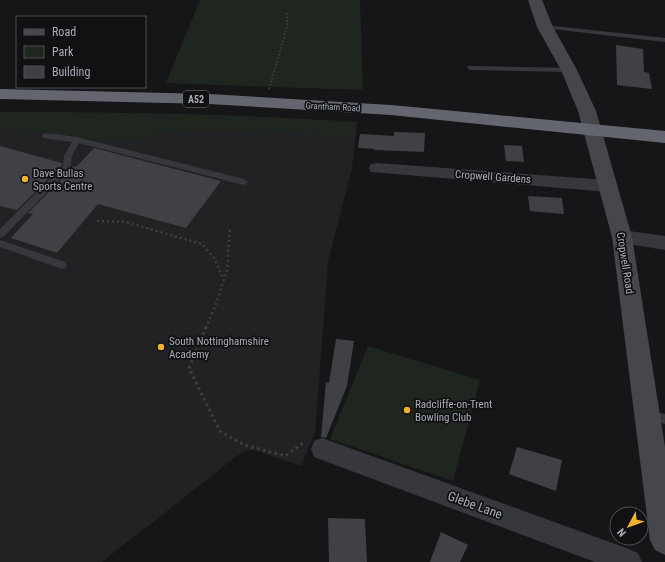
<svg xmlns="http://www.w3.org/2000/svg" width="665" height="562" font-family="'Roboto Condensed',sans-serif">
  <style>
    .built { fill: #222225 }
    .green { fill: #1e261f }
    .building { fill: #404145 }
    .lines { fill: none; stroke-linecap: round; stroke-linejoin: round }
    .path-far2 { stroke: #3d3f44; stroke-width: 2; stroke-dasharray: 1.5 2; stroke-linecap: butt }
    .path-far1 { stroke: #3d3f44; stroke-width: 2.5; stroke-dasharray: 2 3; stroke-linecap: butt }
    .path { stroke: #3d3f44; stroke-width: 3; stroke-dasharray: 2.5 3.5; stroke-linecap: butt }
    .lane { fill: #37383d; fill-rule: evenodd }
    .street { fill: #37383d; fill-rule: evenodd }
    .secondary { fill: #45474d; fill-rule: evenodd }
    .highway { fill: #63666e; fill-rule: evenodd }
    .poi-dot { fill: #f2b134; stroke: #111113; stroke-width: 1.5 }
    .labels { text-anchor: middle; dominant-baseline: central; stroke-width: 3.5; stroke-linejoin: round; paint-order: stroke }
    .far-street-label { font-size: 9px; fill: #a8adb8; stroke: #111113 }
    .shield { fill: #111113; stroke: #7b7e86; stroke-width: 1 }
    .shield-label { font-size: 10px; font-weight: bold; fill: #a8adb8 }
    .poi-label { font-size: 11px; fill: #a8adb8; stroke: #111113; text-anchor: start }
    .street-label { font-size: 11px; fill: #a8adb8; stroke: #111113 }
    .near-street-label { font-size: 13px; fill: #a8adb8; stroke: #111113 }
  </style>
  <rect width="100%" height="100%" fill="#161618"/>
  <polygon class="built" points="0,112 129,113 236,116 357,122 352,168 328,262 315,432 301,466 263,453 253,450 245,451 237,456 102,562 0,562"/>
  <g class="green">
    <polygon points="200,0 360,0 363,90 166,83"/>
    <path d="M0 112C119 112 238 114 357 122L355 138C325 135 163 121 147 139H86L74 136 0 129Z"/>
    <polygon points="368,346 480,380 453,481 330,439"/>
  </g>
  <g class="building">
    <polygon points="616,45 643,49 644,72 649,73 652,89 617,85"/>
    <polygon points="394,132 425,133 424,152 374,150 374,149 358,148 360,134 394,136"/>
    <polygon points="504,145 522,146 524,162 506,161"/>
    <polygon points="0,146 62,163 62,165 17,210 0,206"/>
    <polygon points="94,148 221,181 186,228 98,204 57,253 11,238 33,214 28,213 71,170 72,166 76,167"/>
    <polygon points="528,196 562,198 564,214 530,211"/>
    <polygon points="336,339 354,341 347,386 326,438 321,437 326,382 329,383"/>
    <polygon points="517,447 562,460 556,491 509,474"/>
    <polygon points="328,518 365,519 367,562 329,562"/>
    <polygon points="441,532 468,545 460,562 430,562"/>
  </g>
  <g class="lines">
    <polyline class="path-far2" points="269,89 287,27 287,12"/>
    <g class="path-far1">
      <polyline points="97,221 126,222 202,244 214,258 224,280"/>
      <polyline points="206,328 216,304 227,270 230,227"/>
    </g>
    <polyline class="path" points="206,327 189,368 220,431 244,445 285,456 303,443"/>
    <g class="lane">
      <polygon points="545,25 665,38 665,42 543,28 542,27"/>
      <polygon points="468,66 569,68 573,70 569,72 471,70 467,68"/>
      <polygon points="46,133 77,137 244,179 248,182 244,185 79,143 72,156 70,169 3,237 0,238 0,229 63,166 64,156 72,142 43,138 42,136 43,134"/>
      <polygon points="0,240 65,262 67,265 65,268 62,269 0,247"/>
      <polygon points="647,410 665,414 665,424 643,419 641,415 643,411"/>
    </g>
    <g class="street">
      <polygon points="377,163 608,180 614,182 616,186 614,190 608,192 371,172 369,168 371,164"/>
      <polygon points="622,230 665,236 665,250 616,242 613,237 616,232"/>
      <polygon points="322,438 629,549 638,553 642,562 595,562 314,457 311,449 314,441"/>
    </g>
    <polygon class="secondary" points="528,0 542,0 553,27 577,70 596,111 632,237 665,447 665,555 655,550 650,540 612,237 578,111 561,70 537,27"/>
    <polygon class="highway" points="0,89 209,94 391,105 665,131 665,143 391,115 209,104 0,99"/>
  </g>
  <g class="poi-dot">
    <circle cx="25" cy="179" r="4"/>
    <circle cx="161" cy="347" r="4"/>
    <circle cx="407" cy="410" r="4"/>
  </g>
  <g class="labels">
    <g class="far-street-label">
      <text transform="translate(333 107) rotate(3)">Grantham Road</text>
    </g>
    <rect class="shield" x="183" y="91" width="26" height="16" rx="3"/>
    <g class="shield-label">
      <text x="196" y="99">A52</text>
    </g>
    <g class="poi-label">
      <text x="33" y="173">Dave Bullas<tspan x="33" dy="13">Sports Centre</tspan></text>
      <text x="169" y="341">South Nottinghamshire<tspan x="169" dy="13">Academy</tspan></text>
      <text x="415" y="404">Radcliffe-on-Trent<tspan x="415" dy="13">Bowling Club</tspan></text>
    </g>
    <g class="street-label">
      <text transform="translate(493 177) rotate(4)">Cropwell Gardens</text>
      <text transform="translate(625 263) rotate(81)">Cropwell Road</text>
    </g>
    <g class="near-street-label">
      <text transform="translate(475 505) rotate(20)">Glebe Lane</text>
    </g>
  </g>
  <rect x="16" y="16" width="130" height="72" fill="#111113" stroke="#4d4f55"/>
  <rect x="24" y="29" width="20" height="6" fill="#45474d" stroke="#4d4f55"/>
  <text x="52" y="36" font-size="12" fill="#a8adb8">Road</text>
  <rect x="24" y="46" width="20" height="12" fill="#1e261f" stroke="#4d4f55"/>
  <text x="52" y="56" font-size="12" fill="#a8adb8">Park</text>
  <rect x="24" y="66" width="20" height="12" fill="#404145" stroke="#4d4f55"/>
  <text x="52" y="76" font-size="12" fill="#a8adb8">Building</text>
  <g transform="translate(629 526) rotate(229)"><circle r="19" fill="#111113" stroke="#4d4f55"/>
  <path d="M0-3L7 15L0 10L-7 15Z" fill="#f2b134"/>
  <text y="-6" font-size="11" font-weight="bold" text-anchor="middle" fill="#a8adb8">N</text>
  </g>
</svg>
